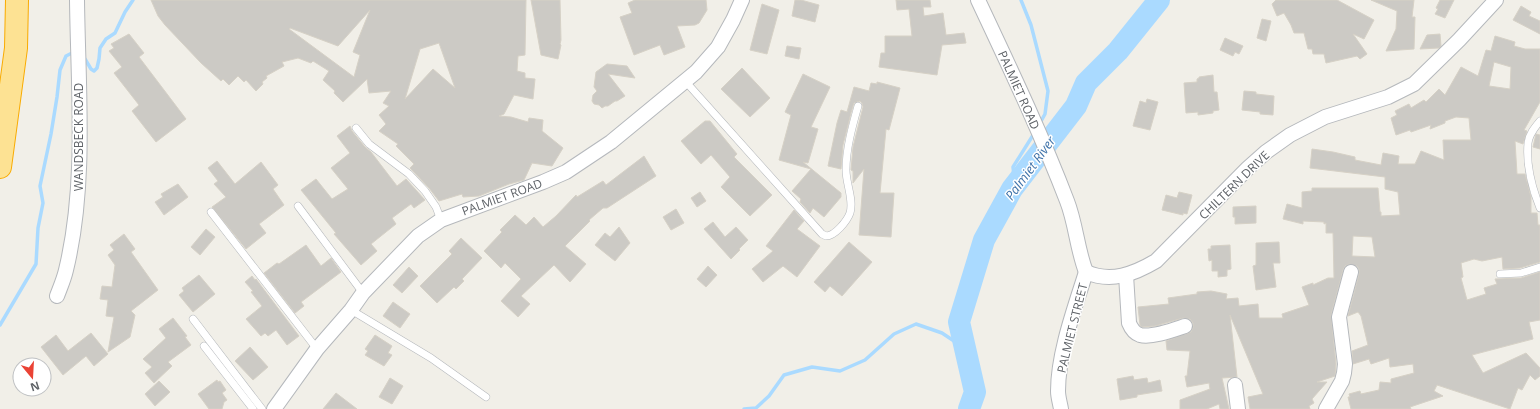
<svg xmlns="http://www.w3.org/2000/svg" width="1540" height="409" font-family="'Open Sans',sans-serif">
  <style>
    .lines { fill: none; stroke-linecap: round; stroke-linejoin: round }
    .stream { stroke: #aadaff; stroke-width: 3.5 }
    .river { stroke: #aadaff; stroke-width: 22 }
    .building { fill: #cccac5; stroke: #d6d1c6; fill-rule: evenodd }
    .service-casing { stroke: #b5b8bc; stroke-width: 8 }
    .minor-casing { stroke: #b5b8bc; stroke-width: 16 }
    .motorway-casing { stroke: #f9ab00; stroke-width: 24 }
    .service { stroke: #fff; stroke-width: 7 }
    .minor { stroke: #fff; stroke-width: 14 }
    .motorway { stroke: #fde293; stroke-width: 22 }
    .labels { text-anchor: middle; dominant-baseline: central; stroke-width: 3; stroke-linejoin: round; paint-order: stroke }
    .street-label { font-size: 12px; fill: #5f6368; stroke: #fff }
    .water-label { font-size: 13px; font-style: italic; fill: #4174aa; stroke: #fff }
  </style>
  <rect width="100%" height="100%" fill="#f1efe8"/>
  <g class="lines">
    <g class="stream">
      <polyline points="1021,0 1031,25 1048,91 1045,114 1040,123"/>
      <polyline points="85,59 91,69 94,71 97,68 99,59 100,48 106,39 115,33 125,12 133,0"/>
      <polyline points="1015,185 1013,167 1035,132"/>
      <polyline points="0,325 36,264 38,228 43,203 40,186 51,134 57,97 60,70 66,56 72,53"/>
      <polyline points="744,409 756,408 769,396 784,375 812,367 840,371 865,360 894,334 916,324 942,333 966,349"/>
    </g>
    <polyline class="river" points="969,409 975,392 959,322 984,240 1012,189 1076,106 1086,83 1118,51 1159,0"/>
  </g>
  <g class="building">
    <path d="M151 0H526L525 55 518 56 517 71 525 73V78L535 79 533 99 514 95 504 114 499 116 511 117 528 122 529 118 543 120 542 131 563 148 552 166 532 163 524 180 509 184 479 196 463 197 462 194 439 201 429 188 410 168 414 164 396 146 398 144 379 131 386 124 379 115 389 106 383 103 391 91 369 93 367 79 343 102 334 93 335 91 323 80 329 71 313 61 311 63 298 58 282 62 284 66 266 76 267 78 262 82 263 84 256 91 246 80 244 82 238 76 229 85 223 79 221 81 201 63 165 25 158 16ZM370 10 353 52 360 55 354 77 289 29 290 28 338 46ZM439 43 455 88 433 69 405 99 420 49Z"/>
    <polygon points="531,0 560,0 561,40 560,44 561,45 558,59 541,55"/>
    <polygon points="635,0 706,0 707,10 699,23 695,25 677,26 685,47 664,55 660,45 634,55 620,17 632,13 628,3"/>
    <polygon points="795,0 801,0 819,5 815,22 792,16"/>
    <polygon points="896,0 930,0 931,7 923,7 924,16 943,13 946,35 964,33 966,43 942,45 937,75 879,67 881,53 885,53 885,36 912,36 909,9 897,10"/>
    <polygon points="1276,0 1337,0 1374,20 1364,39 1353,34 1367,54 1360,59 1357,56 1326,63 1324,54 1313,54 1312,49 1308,49 1304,33 1294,33 1291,25 1284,13 1277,16 1272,4"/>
    <polygon points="1371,0 1414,0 1412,17 1415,17 1414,49 1386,51 1396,29 1397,11"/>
    <polygon points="1440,0 1454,0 1445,18 1435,14 1438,9 1436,8"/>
    <polygon points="762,4 779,10 767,54 750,50"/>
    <polygon points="1521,6 1531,12 1529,16 1540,21 1540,34 1513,20"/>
    <polygon points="1262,19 1271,21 1266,41 1257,38"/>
    <polygon points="129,34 144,53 139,57 186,119 156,142 132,111 139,105 114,73 122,67 109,51 114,48 111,44"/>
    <polygon points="1440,34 1441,46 1439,48 1420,49 1427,35"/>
    <path d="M1495 36 1515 42 1514 46 1525 49H1540V102L1524 130 1527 131 1523 144 1515 141 1517 174H1525L1531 197V213H1537L1538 225H1540V262L1520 268 1503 269 1502 257 1482 261 1474 259 1461 263 1463 277 1461 278 1467 300 1486 294 1484 288 1497 284 1495 279 1521 278 1540 272V320L1529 322 1533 339 1472 355 1483 373 1526 353 1540 368V376L1535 380 1530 375 1522 390 1518 388 1510 409 1437 385 1434 391 1443 396 1410 407 1411 409H1351L1348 397H1350L1349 394 1360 391 1361 394 1379 390 1380 382 1391 383V379L1414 373 1413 364 1390 367 1389 358 1371 364 1369 359 1353 364 1352 351 1368 345 1361 316 1358 312 1348 316 1359 274V269L1357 266 1349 264 1345 266 1343 270 1331 315 1336 364 1335 376 1317 382H1327L1312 399 1314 403 1309 406 1310 409H1250L1248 397 1263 394 1230 315 1237 377 1222 378 1229 409H1220L1219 404 1207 409H1180V400L1210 389 1209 383 1187 387 1185 376H1187L1190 351 1167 350 1166 341 1191 332 1193 328V323L1190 319 1183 318 1155 326 1142 327 1140 325 1138 307 1169 304 1168 298 1197 294V292L1211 291 1227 294 1226 299 1238 298 1239 306 1258 304 1259 318H1283L1282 314 1309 305 1302 287 1313 283V285L1328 278H1334L1333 233H1326V223L1324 224V222L1303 221V224L1283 219 1287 204 1302 208V192L1312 191V188H1378L1380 212H1381V216L1400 215 1398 192 1385 189V177L1310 168 1312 149 1333 152 1355 157V160L1381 165 1383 153 1399 156 1398 164H1415L1421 151 1444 160 1443 140H1471L1469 118 1456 117 1445 121V123L1430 129 1431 125 1411 132 1410 130 1396 135 1391 118 1397 115 1395 111 1409 104 1411 108 1424 100 1426 102 1439 89 1445 95 1461 67 1478 76 1486 50 1491 51ZM1494 62 1511 67 1510 89 1489 86ZM1353 236 1372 237 1375 257 1352 256Z"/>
    <polygon points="1225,38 1243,46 1239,54 1235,52 1233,56 1220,50"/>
    <polygon points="787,46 801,48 799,59 785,56"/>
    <polygon points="607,64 627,66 635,78 608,74 625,96 617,101 615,101 608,106 605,106 602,108 599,105 594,104 592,101 593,95 597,91 594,87 596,72"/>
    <polygon points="742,68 770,98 750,117 721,89"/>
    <polygon points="803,74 830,87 811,127 818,129 808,163 803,162 841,193 841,197 824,217 813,208 810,213 800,202 801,199 792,191 811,169 779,160 791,115 785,112"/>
    <polygon points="1213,75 1214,92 1217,92 1219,110 1213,111 1213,113 1198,115 1198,112 1186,113 1184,83 1197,82 1197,79 1199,78 1199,77"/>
    <polygon points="877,82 900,88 889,130 886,129 880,193 894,193 891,237 859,235 864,169 853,183 853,171 851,170 853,147 863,107 862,103 860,101 854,103 851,113 843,145 841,169 828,166 837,123 841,110 847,112 854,87 869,91 871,83 877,84"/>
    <polygon points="1244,91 1256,92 1256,94 1274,96 1273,115 1260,114 1260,112 1242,110"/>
    <polygon points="1147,99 1158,102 1150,130 1133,126 1140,101 1146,103"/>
    <polygon points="705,121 710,121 737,154 734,157 772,195 750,216 721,187 730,177 711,155 701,164 681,141"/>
    <polygon points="350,126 352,131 365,147 371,152 397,186 406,179 425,200 414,208 411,204 392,218 396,224 371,244 377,251 361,265 334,234 336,233 301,190 316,179 332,199 348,189 331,168 350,153 337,136"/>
    <polygon points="1536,134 1540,135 1540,149 1533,147"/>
    <polygon points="644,156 656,176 607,208 603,208 589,220 590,221 565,246 586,264 570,282 554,265 521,296 530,304 518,317 501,301 521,279 505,263 501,268 484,251 502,232 500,230 515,215 526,225 534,217 543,227 556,216 576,195 577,197 603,181 606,185"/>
    <polygon points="217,161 235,184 261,162 278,185 273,189 284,205 259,224 266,233 246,249 212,207 226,197 214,184 218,181 208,168"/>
    <polygon points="178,184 188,197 164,215 155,202 163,197 161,194"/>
    <polygon points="700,192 706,201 697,207 691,198"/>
    <polygon points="1179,192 1192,195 1187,214 1183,213 1183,215 1162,210 1166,195 1177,198"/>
    <polygon points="1256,206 1256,223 1235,224 1235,217 1233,217 1233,207"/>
    <polygon points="676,209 684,223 671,230 663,217"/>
    <polygon points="794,210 804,221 797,229 820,246 797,277 783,266 763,282 752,269 773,251 766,246"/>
    <polygon points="713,222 725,237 736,227 748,240 739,249 740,250 731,259 704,229"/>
    <polygon points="619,227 630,243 615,261 595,245 605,233 610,237"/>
    <polygon points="206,229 215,237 200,255 191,247"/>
    <polygon points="124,234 135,249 131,252 158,290 131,311 135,315 130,337 108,352 114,317 106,316 108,300 100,299 102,286 112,287 115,265 108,255 114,250 110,245"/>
    <polygon points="461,238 482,258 462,279 464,281 456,289 454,287 437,303 420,286 452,254 449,251"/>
    <polygon points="849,242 872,262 842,296 830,286 825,292 814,282"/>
    <polygon points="1279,242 1280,263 1273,263 1276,287 1256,290 1253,266 1256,265 1256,243"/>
    <polygon points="306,245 321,266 331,258 341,272 301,302 304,306 295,313 264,273 277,263 279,264"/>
    <polygon points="1230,245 1231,269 1227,270 1227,276 1218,277 1218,271 1212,271 1212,260 1209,261 1208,249 1211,249 1211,246"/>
    <polygon points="708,266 717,275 706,287 697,279"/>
    <polygon points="409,267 418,276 402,293 393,285"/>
    <polygon points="199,275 215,294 193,312 179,295 184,291 182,288"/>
    <polygon points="252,276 255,280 256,279 299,336 287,345 276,330 268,336 265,333 261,336 246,319 262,306 251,292 253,291 245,282"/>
    <polygon points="393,302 410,314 400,328 383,316"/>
    <polygon points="173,318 187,336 185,337 191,345 168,362 172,366 154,383 145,373 152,367 143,359 166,338 159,329"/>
    <polygon points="91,333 108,354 94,366 86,356 63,375 41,347 56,335 68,351"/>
    <polygon points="375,335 392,346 388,353 392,355 384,366 365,355 368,351 365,349"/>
    <polygon points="250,347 268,367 253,380 235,361"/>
    <polygon points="1133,376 1134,380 1147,378 1148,383 1160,380 1162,391 1137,395 1137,397 1120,400 1117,379"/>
    <polygon points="390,378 403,386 392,404 379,397"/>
    <polygon points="217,380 218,382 220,381 226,390 222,393 227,400 224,402 222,409 209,409 198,394"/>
    <polygon points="159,381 170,392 155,406 145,394"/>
    <polygon points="336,393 357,409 323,409"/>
  </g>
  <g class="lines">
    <g class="service-casing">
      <g id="service">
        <path d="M686 82 822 234 826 236C835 236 847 221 850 213 854 200 846 184 846 170 846 149 852 127 858 106"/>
        <path d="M1540 121C1535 127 1529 134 1528 143 1526 164 1532 188 1540 208"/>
        <polyline points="356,128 369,144 409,174 425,191 436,207 441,220"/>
        <polyline points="298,206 363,293"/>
        <polyline points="211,212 317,349"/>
        <polyline points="1500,274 1521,273 1540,267"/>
        <polyline points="351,310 431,358 486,397"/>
        <polyline points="193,319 262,409"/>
        <polyline points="204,346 253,409"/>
      </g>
    </g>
    <g class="minor-casing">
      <g id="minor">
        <path d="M978 0C1009 66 1041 133 1067 201 1076 224 1077 249 1086 272"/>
        <path d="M1086 272C1111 283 1134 274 1156 261L1248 168 1266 152 1290 135 1325 117 1388 97 1414 84 1459 40 1496 0"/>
        <path d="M1126 275 1129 323C1131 328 1134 333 1140 335 1152 338 1173 330 1185 326"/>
        <path d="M57 296C60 288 64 279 66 270 87 184 78 88 77 0"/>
        <polyline points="1235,385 1238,409"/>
        <polyline points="274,409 317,349 351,310 363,293 418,236 441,220 543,182 566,172 611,142 696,72 718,47 733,20 742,0"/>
        <path d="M1061 409C1060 403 1058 397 1058 391 1058 353 1075 307 1086 272"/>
        <polyline points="1326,409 1342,381 1344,373 1345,364 1339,317 1351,272"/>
      </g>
    </g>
    <g class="motorway-casing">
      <polyline id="motorway" points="0,167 16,48 17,0"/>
    </g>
    <use href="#service" class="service"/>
    <use href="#minor" class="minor"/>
    <use href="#motorway" class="motorway"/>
  </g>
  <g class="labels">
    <g class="street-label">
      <text transform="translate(1019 90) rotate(66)">PALMIET ROAD</text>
      <text transform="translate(78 137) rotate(-90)">WANDSBECK ROAD</text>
      <text transform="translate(1234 185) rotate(-44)">CHILTERN DRIVE</text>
      <text transform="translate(502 197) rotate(-20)">PALMIET ROAD</text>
      <text transform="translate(1072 328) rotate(-76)">PALMIET STREET</text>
    </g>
    <g class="water-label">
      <text transform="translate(1030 168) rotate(-54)">Palmiet River</text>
    </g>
  </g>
  <g transform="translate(32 377) rotate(162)"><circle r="19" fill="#ffffff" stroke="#bfc1c3"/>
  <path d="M0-3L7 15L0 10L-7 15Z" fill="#ea4335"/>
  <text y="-6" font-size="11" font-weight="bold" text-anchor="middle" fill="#5f6368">N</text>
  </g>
</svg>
